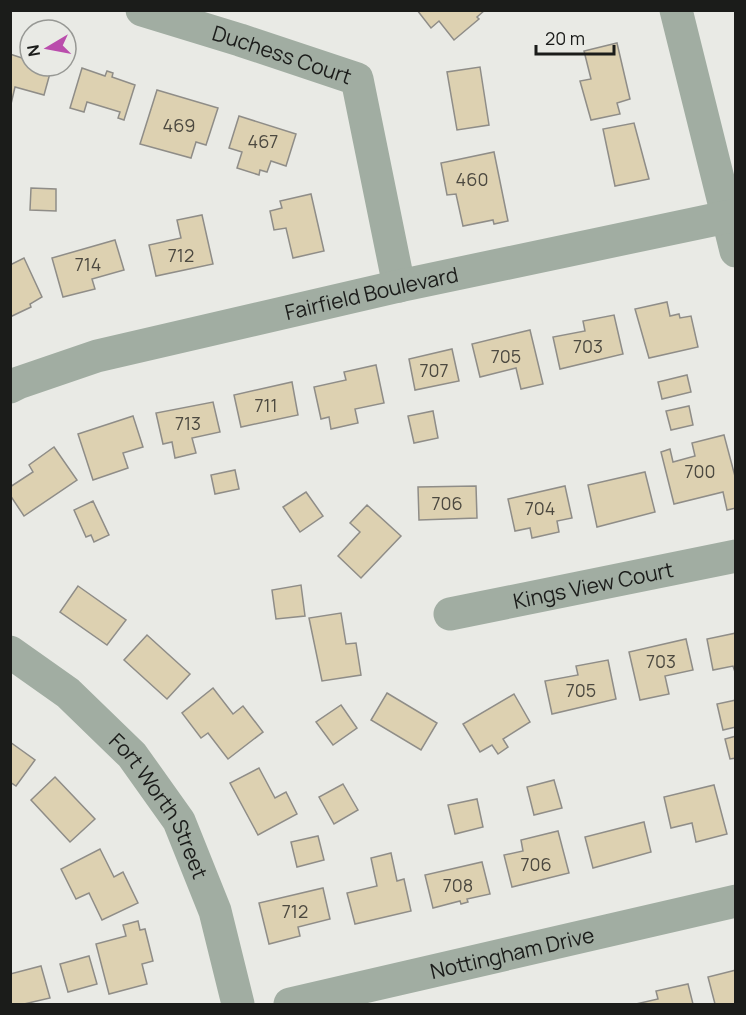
<svg xmlns="http://www.w3.org/2000/svg" width="746" height="1015" font-family="Manrope,sans-serif">
  <style>
    .building { fill: #ddd1b1; stroke: #8f8d88; stroke-width: 1.5 }
    .lines { fill: none; stroke-linecap: round; stroke-linejoin: round }
    .minor { stroke: #a1ada2; stroke-width: 33 }
    .labels { text-anchor: middle; dominant-baseline: central; stroke-width: 4.5; stroke-linejoin: round; paint-order: stroke }
    .number-label { font-size: 18px; fill: #4c4940 }
    .street-label { font-size: 21px; fill: #1b1c1a; stroke: #e9eae5 }
  </style>
  <rect width="100%" height="100%" fill="#e9eae5"/>
  <g class="building">
    <polygon points="417,10 485,10 477,17 479,19 454,40 439,21 431,28"/>
    <polygon points="617,43 630,99 617,103 620,114 591,120 580,81 591,79 584,51"/>
    <polygon points="24,48 30,50 30,66 52,66 44,95 15,87 11,104 10,54 22,58"/>
    <polygon points="480,67 489,125 457,130 447,72"/>
    <polygon points="82,68 105,76 107,71 113,73 112,77 135,85 124,120 118,118 120,112 87,102 84,112 70,108"/>
    <polygon points="157,90 218,108 206,145 196,142 191,158 140,144"/>
    <polygon points="239,116 296,134 286,166 271,161 267,172 260,170 259,175 237,168 242,152 229,148"/>
    <polygon points="634,123 649,179 615,186 603,129"/>
    <polygon points="494,152 508,221 494,224 493,220 463,226 456,194 447,195 441,163"/>
    <polygon points="31,188 56,189 56,211 30,210"/>
    <polygon points="311,194 324,251 293,258 286,228 274,230 270,211 282,208 280,201"/>
    <polygon points="202,215 213,264 156,276 149,245 181,238 177,220"/>
    <polygon points="115,240 124,270 92,279 95,289 63,297 52,258"/>
    <polygon points="24,258 42,297 30,304 31,307 10,317 10,265"/>
    <polygon points="667,302 670,316 679,314 680,318 691,316 698,347 649,358 635,309"/>
    <polygon points="614,315 623,354 560,369 553,337 585,331 583,321"/>
    <polygon points="530,330 543,384 521,389 516,368 480,377 472,344"/>
    <polygon points="452,349 459,381 415,390 409,359"/>
    <polygon points="376,365 384,403 355,409 358,423 331,429 329,417 321,419 314,387 346,380 344,372"/>
    <polygon points="687,375 691,392 662,399 658,382"/>
    <polygon points="292,382 298,415 241,427 234,395"/>
    <polygon points="213,402 220,432 192,438 196,453 175,458 172,442 163,444 156,413"/>
    <polygon points="689,406 693,425 671,430 666,411"/>
    <polygon points="433,411 438,438 414,443 408,416"/>
    <polygon points="133,416 143,447 123,453 128,468 93,480 78,434"/>
    <polygon points="724,435 736,480 736,508 727,510 723,492 674,504 661,452 670,449 673,462 695,456 692,443"/>
    <polygon points="54,447 77,480 24,516 10,495 10,487 33,472 29,465"/>
    <polygon points="235,470 239,489 215,494 211,475"/>
    <polygon points="645,472 655,512 597,527 588,485"/>
    <polygon points="476,486 477,518 419,520 418,487"/>
    <polygon points="565,486 572,518 557,521 559,532 532,538 530,528 515,531 508,499"/>
    <polygon points="306,492 323,516 300,532 283,507"/>
    <polygon points="93,501 109,535 94,542 91,535 86,537 74,510"/>
    <polygon points="367,505 401,536 361,578 338,556 360,532 350,523"/>
    <polygon points="301,585 305,616 276,619 272,590"/>
    <polygon points="78,586 126,620 107,645 60,612"/>
    <polygon points="341,613 346,644 356,643 361,675 322,681 309,618"/>
    <polygon points="736,633 736,675 733,666 713,670 707,639"/>
    <polygon points="147,635 190,674 167,699 124,660"/>
    <polygon points="686,639 693,670 665,676 669,694 640,700 629,652"/>
    <polygon points="608,660 616,699 552,714 545,681 578,675 576,666"/>
    <polygon points="213,688 233,714 243,706 263,732 228,759 208,733 201,738 182,713"/>
    <polygon points="387,693 437,723 421,750 371,720"/>
    <polygon points="514,694 530,722 503,739 508,747 498,754 492,745 480,752 463,724"/>
    <polygon points="736,700 736,727 723,730 717,704"/>
    <polygon points="341,705 357,728 333,745 316,722"/>
    <polygon points="736,736 736,758 730,759 725,739"/>
    <polygon points="10,742 35,760 16,786 10,782"/>
    <polygon points="259,768 275,798 286,792 297,814 258,835 230,783"/>
    <polygon points="55,777 95,819 70,842 31,800"/>
    <polygon points="554,780 562,808 534,815 527,787"/>
    <polygon points="343,784 358,810 334,824 319,797"/>
    <polygon points="714,785 727,834 696,842 692,823 671,828 664,797"/>
    <polygon points="477,799 483,827 455,834 448,805"/>
    <polygon points="644,822 651,852 593,868 585,837"/>
    <polygon points="558,831 569,873 512,887 504,855 523,851 521,840"/>
    <polygon points="318,836 324,860 297,867 291,842"/>
    <polygon points="100,849 114,877 123,872 138,903 102,920 89,893 76,899 61,869"/>
    <polygon points="391,853 397,881 404,879 411,911 355,924 347,893 377,886 371,858"/>
    <polygon points="482,862 490,894 467,899 468,902 461,904 460,901 433,908 425,875"/>
    <polygon points="323,888 330,919 298,927 300,936 269,944 259,903"/>
    <polygon points="138,921 140,930 145,929 153,961 142,964 147,984 109,994 96,944 126,936 123,925"/>
    <polygon points="89,956 97,984 68,992 60,964"/>
    <polygon points="41,966 50,998 24,1004 10,1004 10,974"/>
    <polygon points="736,970 736,1004 715,1004 708,977"/>
    <polygon points="688,984 693,1004 636,1004 658,999 656,991"/>
  </g>
  <g class="lines">
    <g class="minor">
      <path id="s1" d="M142 10 240 40 357 79 399 286"/>
      <polyline points="676,10 736,251"/>
      <path id="s2" d="M10 387 18 383 97 356 399 286 736 215"/>
      <path id="s3" d="M450 614 736 556"/>
      <path id="s4" d="M10 652 68 693 132 755 179 821 215 911 238 1004"/>
      <path id="s5" d="M290 1004 736 901"/>
    </g>
  </g>
  <g class="labels">
    <g class="number-label">
      <text x="179" y="125">469</text>
      <text x="263" y="141">467</text>
      <text x="472" y="179">460</text>
      <text x="181" y="255">712</text>
      <text x="88" y="264">714</text>
      <text x="588" y="346">703</text>
      <text x="506" y="356">705</text>
      <text x="434" y="370">707</text>
      <text x="266" y="405">711</text>
      <text x="188" y="423">713</text>
      <text x="700" y="471">700</text>
      <text x="447" y="503">706</text>
      <text x="540" y="508">704</text>
      <text x="661" y="661">703</text>
      <text x="581" y="690">705</text>
      <text x="536" y="864">706</text>
      <text x="458" y="885">708</text>
      <text x="295" y="911">712</text>
    </g>
    <g class="street-label">
      <text stroke="none"><textPath href="#s1" startOffset="147">Duchess Court</textPath></text>
      <text stroke="none"><textPath href="#s2" startOffset="374">Fairfield Boulevard</textPath></text>
      <text stroke="none"><textPath href="#s3" startOffset="146">Kings View Court</textPath></text>
      <text stroke="none"><textPath href="#s4" startOffset="218">Fort Worth Street</textPath></text>
      <text stroke="none"><textPath href="#s5" startOffset="228">Nottingham Drive</textPath></text>
    </g>
  </g>
  <rect width="746" height="1015" fill="none" stroke="#1b1c1a" stroke-width="24"/>
  <g transform="translate(48 48) rotate(260)"><circle r="28" fill="#e9eae5" stroke="#979894" stroke-width="1.5"/>
  <path d="M0-4.5L10 22L0 15L-10 22Z" fill="#ba4dac"/>
  <text y="-9" font-size="16" font-weight="bold" text-anchor="middle" fill="#1b1c1a">N</text>
  </g>
  <path d="M536 45v9h78v-9" fill="none" stroke="#1b1c1a" stroke-width="3"/>
  <text x="545" y="45" font-size="18" fill="#1b1c1a" stroke="#e9eae5" stroke-width="4.5" paint-order="stroke">20 m</text>
</svg>
